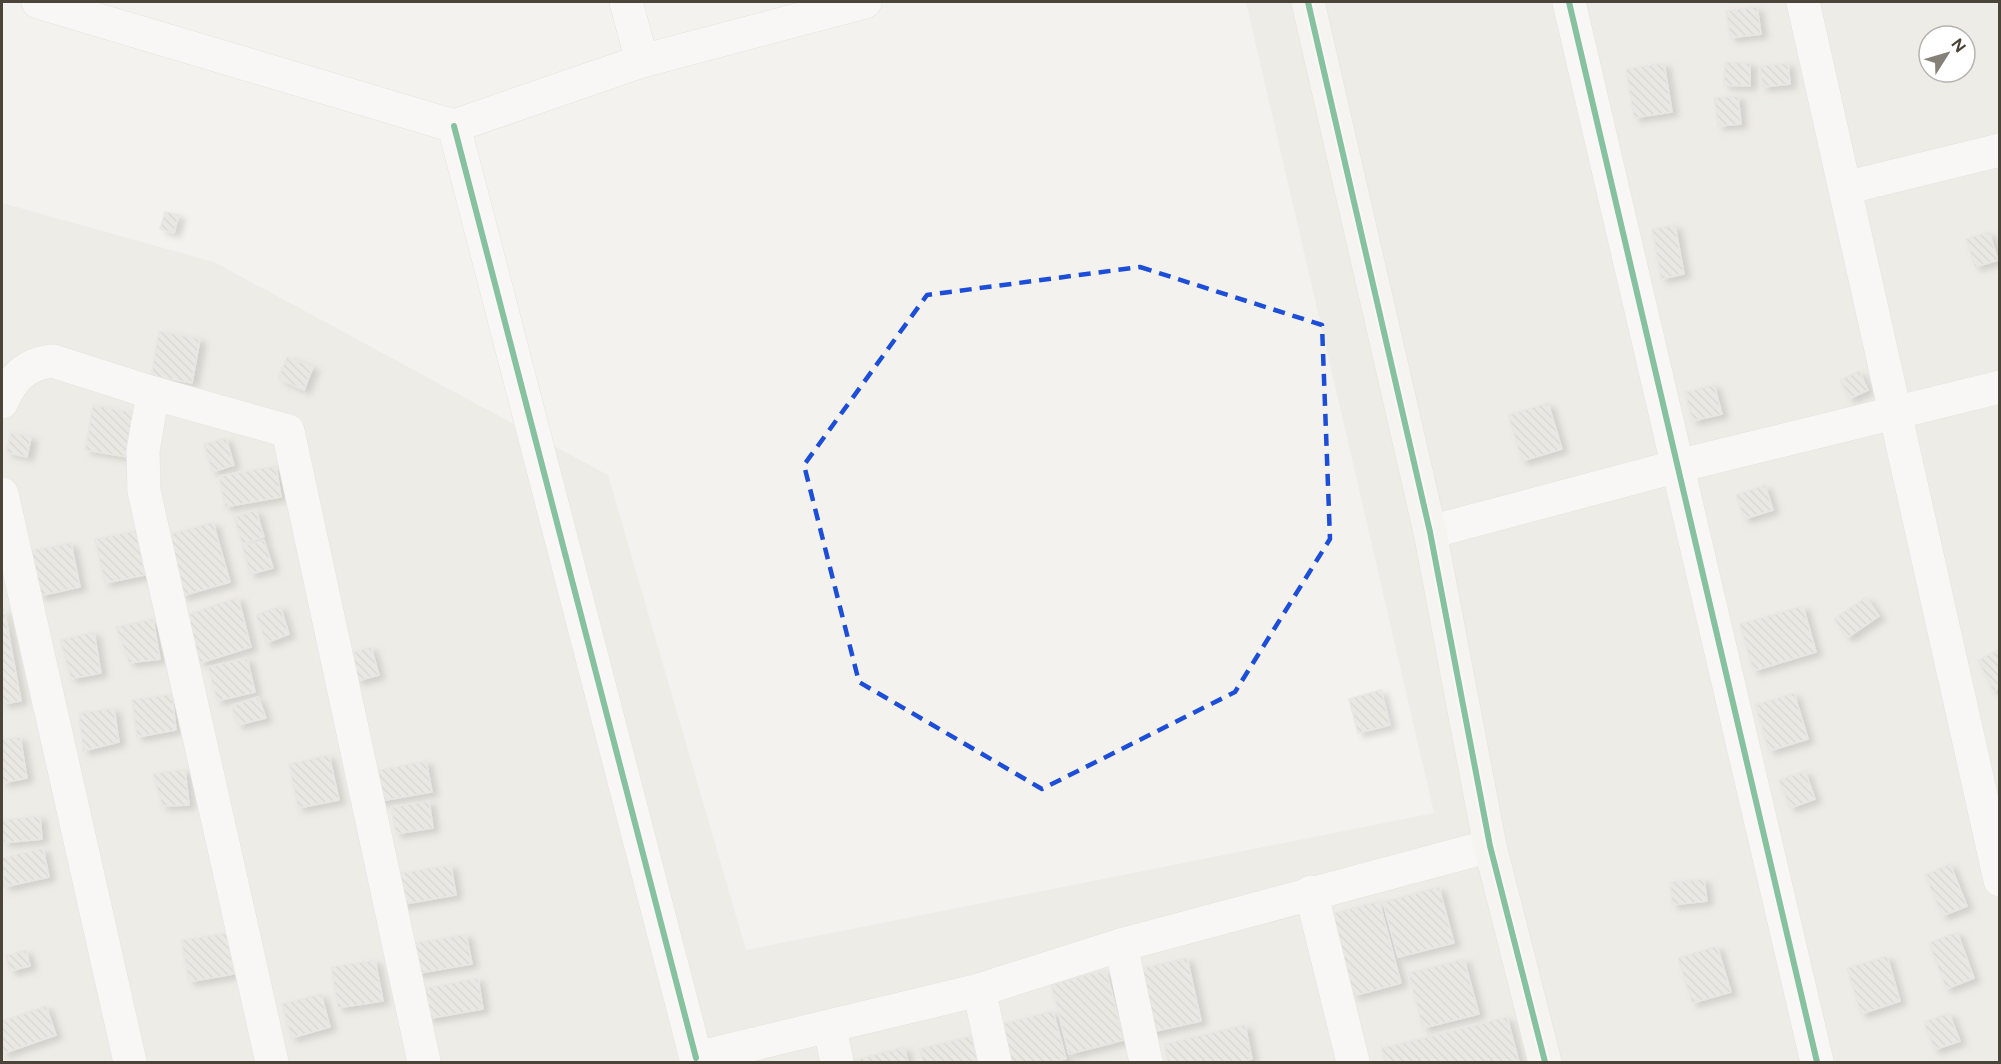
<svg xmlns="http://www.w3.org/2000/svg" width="2001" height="1064" font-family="Figtree,sans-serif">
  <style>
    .residential { fill: #e7e4dc; fill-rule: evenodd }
    .building { fill: url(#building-back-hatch); stroke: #dcd9d4; stroke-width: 1.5; filter: url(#shadow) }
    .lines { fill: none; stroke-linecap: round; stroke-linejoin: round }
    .street-casing { stroke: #d2d0cb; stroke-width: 34 }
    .secondary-casing { stroke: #d3cfc5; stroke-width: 34 }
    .street { stroke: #fdfdfc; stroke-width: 33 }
    .secondary { stroke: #f7f6f1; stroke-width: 33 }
    .cycleway-casing { stroke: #fff; stroke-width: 10 }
    .cycleway { stroke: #00873e; stroke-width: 6 }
    .marked { fill: none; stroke: #1d4ed8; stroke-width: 4.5; stroke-dasharray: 12 8; stroke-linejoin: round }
  </style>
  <defs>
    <pattern id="building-back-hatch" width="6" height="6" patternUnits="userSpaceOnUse" patternTransform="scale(1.5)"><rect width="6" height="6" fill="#dedbd6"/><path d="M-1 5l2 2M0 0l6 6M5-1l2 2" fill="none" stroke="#c0bdb8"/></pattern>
    <filter id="shadow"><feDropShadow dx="6" dy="4" stdDeviation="3" flood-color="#0004"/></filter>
  </defs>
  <rect width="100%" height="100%" fill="#f4f2ee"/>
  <path class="residential" d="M1246 2H1999V1062H2V203L214 262 608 475 746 950 1434 813ZM1929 36H1965V72H1929Z"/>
  <g class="building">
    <polygon points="1757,7 1761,34 1730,38 1726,11"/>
    <polygon points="1725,62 1750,63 1750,86 1724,85"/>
    <polygon points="1664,63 1672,112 1634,118 1626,69"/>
    <polygon points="1788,63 1790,84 1762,87 1760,66"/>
    <polygon points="1738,96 1741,124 1718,126 1714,98"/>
    <polygon points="165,212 179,215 174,233 160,229"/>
    <polygon points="1675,225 1684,274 1661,279 1652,229"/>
    <polygon points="1989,232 1998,260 1975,267 1966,239"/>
    <polygon points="159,331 200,339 192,383 151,376"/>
    <polygon points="287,357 313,367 304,390 278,378"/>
    <polygon points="1859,371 1868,390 1849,399 1840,380"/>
    <polygon points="1714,385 1722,414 1692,421 1685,392"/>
    <polygon points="1548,403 1562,449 1522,461 1508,415"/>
    <polygon points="93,405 135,413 127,457 85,450"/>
    <polygon points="11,432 31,437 27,457 6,452"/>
    <polygon points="226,438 234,465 212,472 204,444"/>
    <polygon points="276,466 281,497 225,507 219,476"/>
    <polygon points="1765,485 1773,510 1744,519 1736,495"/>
    <polygon points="256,510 264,537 242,544 234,517"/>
    <polygon points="213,522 230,582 182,596 164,536"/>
    <polygon points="136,531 145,575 105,583 95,539"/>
    <polygon points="264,540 273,568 250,574 242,546"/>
    <polygon points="71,543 80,587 39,596 30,551"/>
    <polygon points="238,597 251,647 200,663 184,616"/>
    <polygon points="1866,597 1879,616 1847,638 1834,619"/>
    <polygon points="280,606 289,634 266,643 256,615"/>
    <polygon points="1803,606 1816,652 1753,671 1740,624"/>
    <polygon points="4,609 21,701 2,704 2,610"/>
    <polygon points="153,619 160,659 129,663 116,627"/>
    <polygon points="94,632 101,673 71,679 60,640"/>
    <polygon points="371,647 379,675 357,681 348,654"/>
    <polygon points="2000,649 2000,688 1993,691 1978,660"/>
    <polygon points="247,658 255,692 217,701 208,667"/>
    <polygon points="1381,690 1390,725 1358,733 1349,699"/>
    <polygon points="1794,693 1808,739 1769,751 1755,705"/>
    <polygon points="172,694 176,730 137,737 132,700"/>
    <polygon points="258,697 266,718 238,725 231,706"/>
    <polygon points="114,708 119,742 83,751 79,713"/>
    <polygon points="20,737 27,778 2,783 2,740"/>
    <polygon points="329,755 339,800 298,808 289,764"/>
    <polygon points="426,761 432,792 375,802 369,772"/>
    <polygon points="185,769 189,805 162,806 153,774"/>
    <polygon points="1805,771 1815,799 1790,808 1779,780"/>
    <polygon points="429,801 433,828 396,834 391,807"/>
    <polygon points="40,816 42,839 3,843 2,820"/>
    <polygon points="43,848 49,877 4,887 2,858"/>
    <polygon points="1950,864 1967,906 1942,916 1925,875"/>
    <polygon points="451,865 456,895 400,905 394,874"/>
    <polygon points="1704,879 1707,901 1672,905 1670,882"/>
    <polygon points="1439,887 1454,943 1398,957 1383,902"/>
    <polygon points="1379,901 1401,983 1353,996 1332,914"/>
    <polygon points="1957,932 1974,978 1946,989 1929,943"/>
    <polygon points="227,933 234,974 189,982 181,940"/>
    <polygon points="466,934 472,964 415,974 410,944"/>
    <polygon points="1717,946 1731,992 1692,1003 1678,958"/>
    <polygon points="26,950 30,966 10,971 6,956"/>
    <polygon points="1887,956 1900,1001 1861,1014 1847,968"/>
    <polygon points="1187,958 1201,1021 1147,1033 1133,970"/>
    <polygon points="1464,959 1479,1014 1423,1028 1408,973"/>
    <polygon points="375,960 383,1001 338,1008 331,967"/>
    <polygon points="1106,970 1124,1040 1069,1054 1051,984"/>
    <polygon points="478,978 483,1009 427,1019 421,989"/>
    <polygon points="321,994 330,1027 291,1038 282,1004"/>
    <polygon points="46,1006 56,1035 2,1054 2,1021"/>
    <polygon points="1053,1011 1066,1059 1052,1062 1011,1062 1001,1024"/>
    <polygon points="1949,1013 1960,1041 1934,1050 1924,1022"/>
    <polygon points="1507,1017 1519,1062 1385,1062 1381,1046 1383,1048"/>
    <polygon points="1245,1025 1252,1059 1239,1062 1168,1062 1164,1044"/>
    <polygon points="971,1036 978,1062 923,1062 919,1049"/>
    <polygon points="904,1047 908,1062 852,1062 851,1061"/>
  </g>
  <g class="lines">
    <g class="street-casing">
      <g id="street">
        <polyline points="38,2 454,126 642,61 865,2"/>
        <polyline points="626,2 642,61"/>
        <polyline points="1569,2 1817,1062"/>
        <polyline points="1803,2 2000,880"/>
        <polyline points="454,126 696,1058"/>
        <polyline points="1845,188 2000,150"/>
        <polyline points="153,393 143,451 144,491 272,1062"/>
        <path d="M2 402C12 378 27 363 53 361L153 393 288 431 424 1062"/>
        <polyline points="2,494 130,1062"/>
        <polyline points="1430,532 1678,466 2000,387"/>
        <polyline points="1311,892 1353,1062"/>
        <polyline points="1121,945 1146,1062"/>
        <polyline points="979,990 995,1062"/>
        <polyline points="830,1028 837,1062"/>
        <polyline points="697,1062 696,1058 979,990 1121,945 1490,846"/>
      </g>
    </g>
    <g class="secondary-casing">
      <polyline id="secondary" points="1308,2 1430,532 1490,846 1545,1062"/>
    </g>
    <use href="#street" class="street"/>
    <use href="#secondary" class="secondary"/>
    <g class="cycleway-casing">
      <g id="cycleway">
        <polyline points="1308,2 1430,532 1490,846 1545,1062"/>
        <polyline points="1569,2 1817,1062"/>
        <polyline points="454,126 696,1058"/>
      </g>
    </g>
    <use href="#cycleway" class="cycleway"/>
  </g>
  <path d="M0 0H2001V1064H0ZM1140 267 1322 325 1330 539 1235 692 1042 789 859 682 804 465 927 295Z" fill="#f4f2ee" fill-opacity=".55" fill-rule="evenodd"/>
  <path class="marked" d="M1140 267 1322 325 1330 539 1235 692 1042 789 859 682 804 465 927 295Z"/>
  <rect width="2001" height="1064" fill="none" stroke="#4b4439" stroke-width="6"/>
  <g transform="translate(1947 54) rotate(53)"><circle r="28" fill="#ffffff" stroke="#b7b4b0" stroke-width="1.5"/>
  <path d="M0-4.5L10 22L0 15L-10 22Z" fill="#868178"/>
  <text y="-9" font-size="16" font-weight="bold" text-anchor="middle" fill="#4b4439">N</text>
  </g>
</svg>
